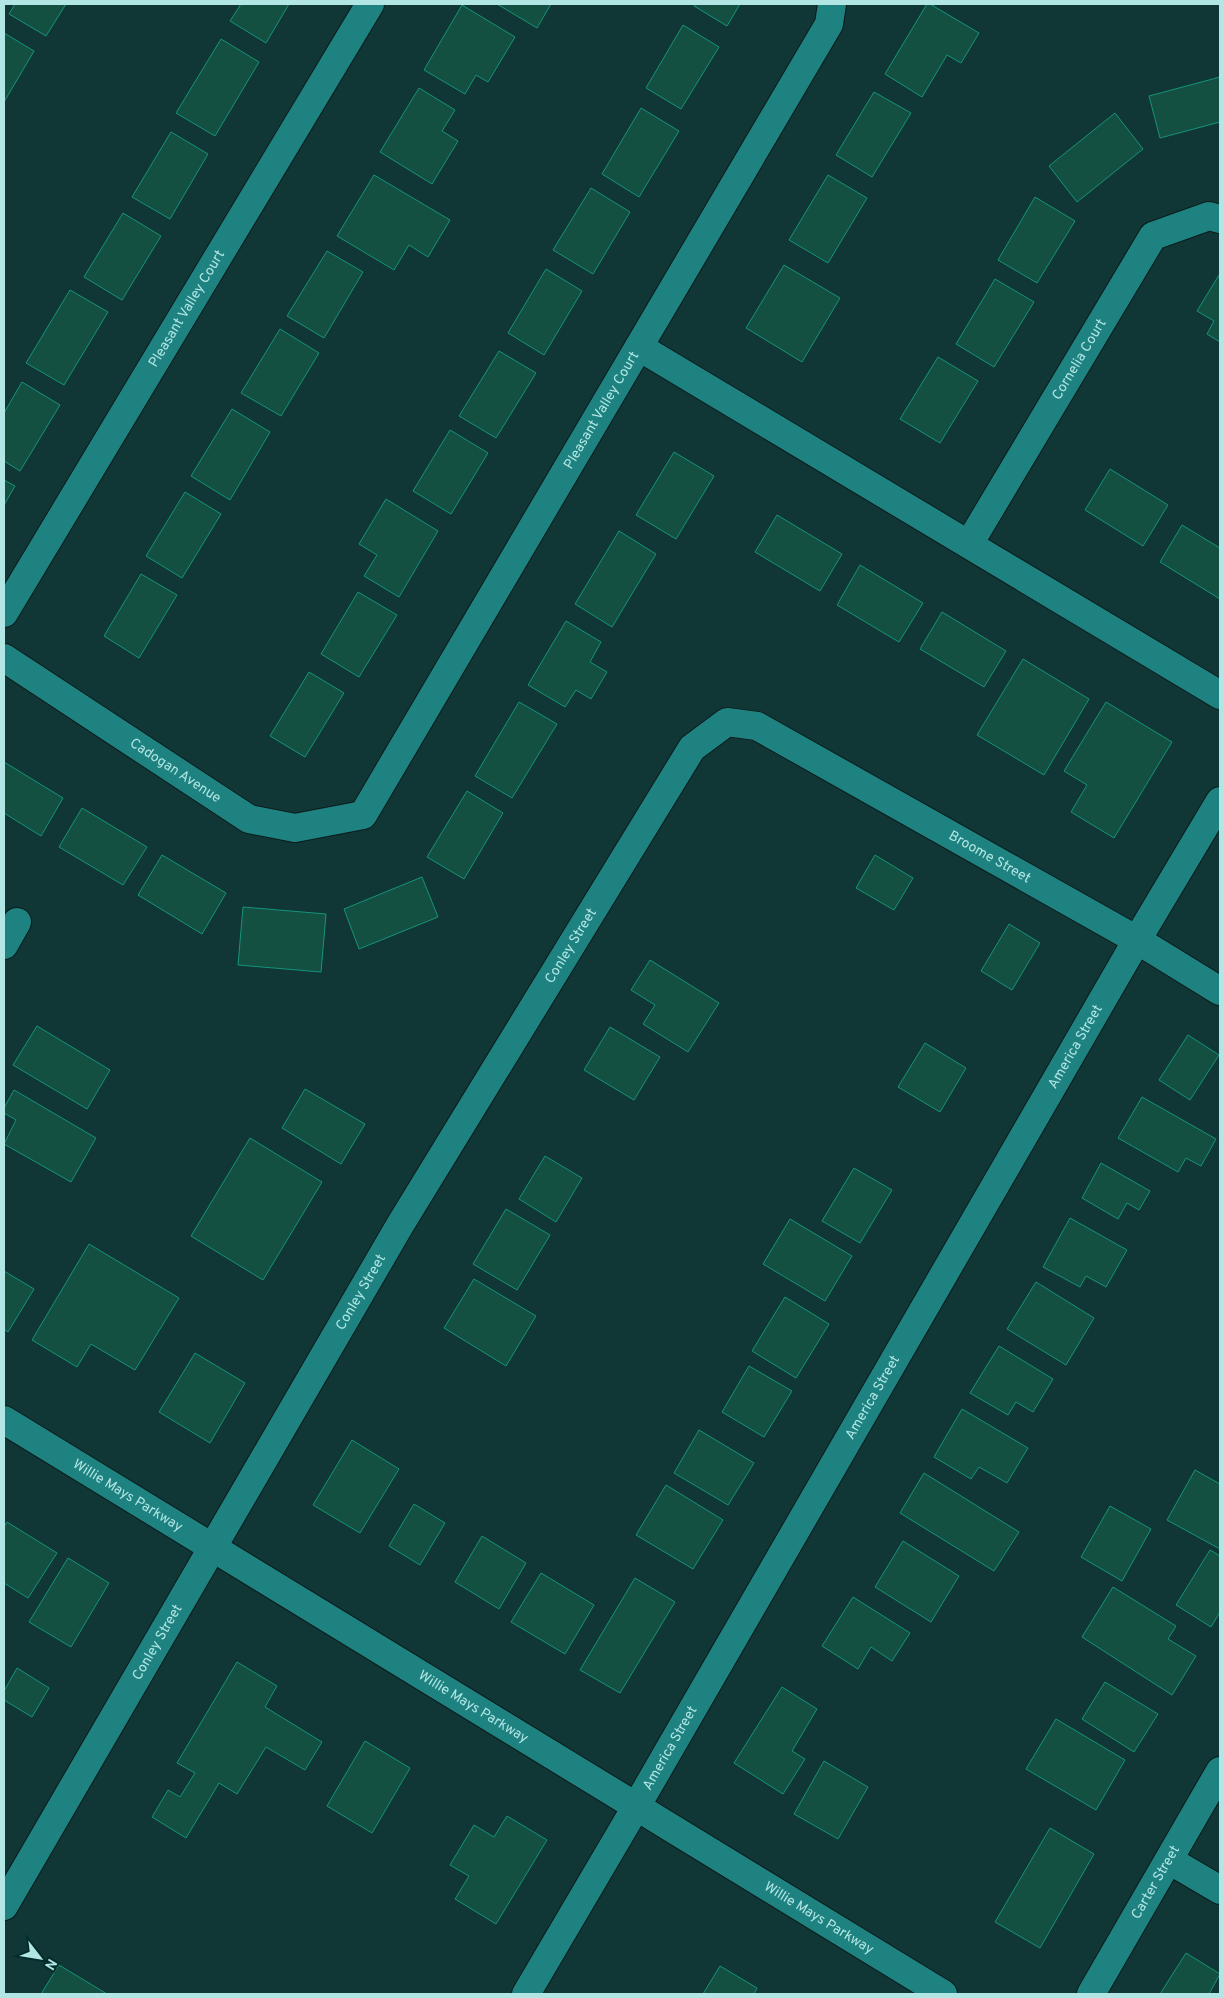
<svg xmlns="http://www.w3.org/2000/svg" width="1224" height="1998" font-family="Overpass,sans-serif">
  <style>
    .building { fill: #145042; stroke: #169379 }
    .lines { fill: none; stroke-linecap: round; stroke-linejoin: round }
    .minor-casing { stroke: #0b1b1b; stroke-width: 30 }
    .minor { stroke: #1e8281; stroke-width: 28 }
    .labels { text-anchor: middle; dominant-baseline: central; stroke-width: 4; stroke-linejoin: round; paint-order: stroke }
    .street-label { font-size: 14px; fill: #b1e6e4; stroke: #032d2c }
  </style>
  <rect width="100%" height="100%" fill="#103736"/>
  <g class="building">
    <polygon points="15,4 66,4 46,36 9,14"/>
    <polygon points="241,4 289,4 266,43 230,21"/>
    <polygon points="497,4 551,4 537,28"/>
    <polygon points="695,4 740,4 727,26 694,6"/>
    <polygon points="927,4 930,4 979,33 961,63 947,55 922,97 885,74"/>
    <polygon points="462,5 515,37 488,82 476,75 465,94 424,70"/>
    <polygon points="683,25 719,47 681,109 646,88"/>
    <polygon points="4,33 34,51 4,102"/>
    <polygon points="221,39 259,62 215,136 176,113"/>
    <polygon points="1220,77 1220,122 1160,138 1149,96"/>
    <polygon points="419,88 455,110 442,131 458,141 432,184 380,152"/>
    <polygon points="874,92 911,113 872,177 836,155"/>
    <polygon points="641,108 679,131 639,197 602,174"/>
    <polygon points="1115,113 1143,149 1077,202 1049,166"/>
    <polygon points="171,132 208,154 170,219 132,197"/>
    <polygon points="374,175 450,220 428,257 409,245 394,270 337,236"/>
    <polygon points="828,175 867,198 828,263 789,240"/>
    <polygon points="591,188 630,212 593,274 553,250"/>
    <polygon points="1035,197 1075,221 1037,283 998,260"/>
    <polygon points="123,213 161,236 122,300 84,277"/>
    <polygon points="327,251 363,272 324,338 287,316"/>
    <polygon points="784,265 840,298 802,362 746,328"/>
    <polygon points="546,269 582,291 544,355 508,333"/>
    <polygon points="1219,275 1220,276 1220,342 1207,334 1214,321 1197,311"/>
    <polygon points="995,279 1034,302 994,367 956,344"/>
    <polygon points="70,290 108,312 64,385 26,363"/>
    <polygon points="280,329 319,353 281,416 241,393"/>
    <polygon points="499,351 536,373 496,438 459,416"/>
    <polygon points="938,357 978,381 940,443 900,419"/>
    <polygon points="22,382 60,405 20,471 4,461 4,413"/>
    <polygon points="232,409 270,432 230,500 191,476"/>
    <polygon points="450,430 488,453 451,514 413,491"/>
    <polygon points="674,452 714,476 676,539 636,515"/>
    <polygon points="1110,469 1168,505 1143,546 1085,510"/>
    <polygon points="4,480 15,486 4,505"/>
    <polygon points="185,492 221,514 182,578 146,556"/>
    <polygon points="386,499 438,531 399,597 364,576 377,555 359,544"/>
    <polygon points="777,515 842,554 820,591 755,552"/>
    <polygon points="1182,525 1220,548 1220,599 1160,562"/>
    <polygon points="619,531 656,554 612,627 575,604"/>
    <polygon points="860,565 923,603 899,642 837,605"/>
    <polygon points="141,574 177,595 139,658 104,636"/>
    <polygon points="358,592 397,615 359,677 321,654"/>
    <polygon points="942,612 1006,651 984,687 920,649"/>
    <polygon points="566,621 601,642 590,662 607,672 591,699 576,690 565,707 528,685"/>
    <polygon points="1023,659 1089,699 1044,775 977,735"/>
    <polygon points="309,672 344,693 305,757 270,736"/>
    <polygon points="519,702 557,724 512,798 475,776"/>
    <polygon points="1106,702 1172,742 1114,838 1071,812 1087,785 1064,771"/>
    <polygon points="4,762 63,798 41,836 4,813"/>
    <polygon points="467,791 503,813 464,879 427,857"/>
    <polygon points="82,808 147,847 123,885 59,847"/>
    <polygon points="162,855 226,893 202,934 138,895"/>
    <polygon points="875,855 913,878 894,910 856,888"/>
    <polygon points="422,877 438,917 359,949 344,909"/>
    <polygon points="243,907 326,914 321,972 238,965"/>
    <polygon points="1009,924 1040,943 1012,990 981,971"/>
    <polygon points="650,960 719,1003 688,1052 643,1024 655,1005 631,990"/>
    <polygon points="37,1026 110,1070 87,1109 13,1065"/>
    <polygon points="610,1027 660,1057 634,1100 584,1070"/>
    <polygon points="1188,1035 1219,1055 1190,1100 1159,1080"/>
    <polygon points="925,1043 966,1068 940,1112 898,1087"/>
    <polygon points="305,1089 365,1124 341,1164 282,1128"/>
    <polygon points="14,1090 96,1138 71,1182 4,1144 16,1120 4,1113 4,1108"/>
    <polygon points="1142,1097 1216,1139 1201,1166 1186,1158 1178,1172 1118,1138"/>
    <polygon points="250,1138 322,1182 263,1280 191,1236"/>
    <polygon points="545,1156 582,1178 556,1222 519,1199"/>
    <polygon points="1101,1163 1150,1191 1139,1210 1127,1203 1118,1219 1082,1198"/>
    <polygon points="854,1168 892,1190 860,1243 822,1221"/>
    <polygon points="506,1209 550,1235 517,1290 473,1264"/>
    <polygon points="1070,1218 1127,1250 1106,1287 1086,1276 1080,1287 1043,1267"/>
    <polygon points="790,1219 852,1256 825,1301 763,1264"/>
    <polygon points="89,1244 179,1298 135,1370 91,1344 77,1367 32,1340"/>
    <polygon points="4,1271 34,1289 8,1332 4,1329"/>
    <polygon points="474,1279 536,1316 506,1366 444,1328"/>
    <polygon points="1036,1282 1094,1318 1066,1365 1007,1329"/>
    <polygon points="785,1297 829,1324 796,1378 752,1351"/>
    <polygon points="999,1346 1053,1379 1033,1412 1016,1402 1008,1415 970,1393"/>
    <polygon points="195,1353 245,1383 210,1443 159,1412"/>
    <polygon points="749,1366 792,1391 764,1437 722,1412"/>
    <polygon points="962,1409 1028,1448 1007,1483 979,1467 971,1479 934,1457"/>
    <polygon points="699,1430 754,1463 728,1505 674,1473"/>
    <polygon points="352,1440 399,1469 360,1533 313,1505"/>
    <polygon points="1195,1470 1220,1484 1220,1549 1167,1520"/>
    <polygon points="924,1473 1019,1532 994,1571 900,1513"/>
    <polygon points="666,1485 723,1520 693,1569 636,1535"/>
    <polygon points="414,1504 445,1523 420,1565 389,1546"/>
    <polygon points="1110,1506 1151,1529 1122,1581 1081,1557"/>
    <polygon points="7,1522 57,1553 28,1598 4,1583 4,1527"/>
    <polygon points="482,1536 526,1563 499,1609 455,1582"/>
    <polygon points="903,1541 959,1576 931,1622 875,1587"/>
    <polygon points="1210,1550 1220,1556 1220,1612 1211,1627 1176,1605"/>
    <polygon points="68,1558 109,1583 71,1647 29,1622"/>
    <polygon points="541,1573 594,1605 565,1654 511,1622"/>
    <polygon points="635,1578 675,1602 620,1693 580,1670"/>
    <polygon points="1113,1587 1176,1626 1168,1639 1196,1656 1172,1695 1082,1637"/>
    <polygon points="853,1597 910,1633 892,1661 871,1647 858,1669 822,1646"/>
    <polygon points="237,1662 277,1686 265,1707 322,1742 305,1770 266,1747 237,1794 219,1783 186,1838 152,1817 168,1790 180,1797 195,1773 177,1763"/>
    <polygon points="17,1668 49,1688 32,1717 4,1700 4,1691"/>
    <polygon points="1105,1682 1158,1714 1134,1752 1082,1719"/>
    <polygon points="782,1687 817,1709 792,1751 805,1759 783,1794 734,1763"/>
    <polygon points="1056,1719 1125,1760 1096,1810 1026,1769"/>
    <polygon points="365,1741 410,1768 372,1833 327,1806"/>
    <polygon points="824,1761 868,1787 838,1839 794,1814"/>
    <polygon points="507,1816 547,1840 496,1924 455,1899 469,1876 450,1865 474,1825 494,1837"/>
    <polygon points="1050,1828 1094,1854 1040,1948 995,1922"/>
    <polygon points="1186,1953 1220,1974 1209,1994 1160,1994"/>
    <polygon points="59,1965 107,1994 41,1994"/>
    <polygon points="720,1966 757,1988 754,1994 703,1994"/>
  </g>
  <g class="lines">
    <g class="minor-casing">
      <g id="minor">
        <polyline points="639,347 1220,695"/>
        <path id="s1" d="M969 544 1153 236 1209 216 1220 219"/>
        <path id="s2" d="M4 613 370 4"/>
        <path id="s3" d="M4 658 249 819 295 828 363 815 829 24 832 4"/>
        <polyline points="4,945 17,922"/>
        <path id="s4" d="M4 1420 943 1994"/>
        <polyline points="1169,1860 1220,1890"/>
        <path id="s5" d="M4 1906 400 1225 692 748 727 722 757 726 1137 940 1220 991"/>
        <path id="s6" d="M526 1994 636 1807 1137 940 1220 801"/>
        <path id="s7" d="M1091 1994 1220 1771"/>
      </g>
    </g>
    <use href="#minor" class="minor"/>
  </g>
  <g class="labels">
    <g class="street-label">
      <text stroke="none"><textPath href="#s2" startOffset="355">Pleasant Valley Court</textPath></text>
      <text stroke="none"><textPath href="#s1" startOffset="215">Cornelia Court</textPath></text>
      <text stroke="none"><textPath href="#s3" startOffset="879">Pleasant Valley Court</textPath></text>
      <text stroke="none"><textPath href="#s3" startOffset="205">Cadogan Avenue</textPath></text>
      <text stroke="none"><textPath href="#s5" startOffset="1688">Broome Street</textPath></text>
      <text stroke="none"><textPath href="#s5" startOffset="1115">Conley Street</textPath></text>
      <text stroke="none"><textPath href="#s6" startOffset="1095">America Street</textPath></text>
      <text stroke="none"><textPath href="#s5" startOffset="710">Conley Street</textPath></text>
      <text stroke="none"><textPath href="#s6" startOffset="690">America Street</textPath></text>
      <text stroke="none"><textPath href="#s4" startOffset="145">Willie Mays Parkway</textPath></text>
      <text stroke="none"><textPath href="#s5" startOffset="305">Conley Street</textPath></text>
      <text stroke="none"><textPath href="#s4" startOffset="550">Willie Mays Parkway</textPath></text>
      <text stroke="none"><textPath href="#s6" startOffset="285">America Street</textPath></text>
      <text stroke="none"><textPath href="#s7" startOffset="129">Carter Street</textPath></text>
      <text stroke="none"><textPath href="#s4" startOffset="955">Willie Mays Parkway</textPath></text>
    </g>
  </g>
  <rect width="1224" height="1998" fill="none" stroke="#b1e6e4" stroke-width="10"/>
  <g transform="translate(40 1958) rotate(121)" stroke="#032d2c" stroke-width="4" paint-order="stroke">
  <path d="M0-4L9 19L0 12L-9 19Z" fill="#b1e6e4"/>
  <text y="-8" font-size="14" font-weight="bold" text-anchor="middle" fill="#b1e6e4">N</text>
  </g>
</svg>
